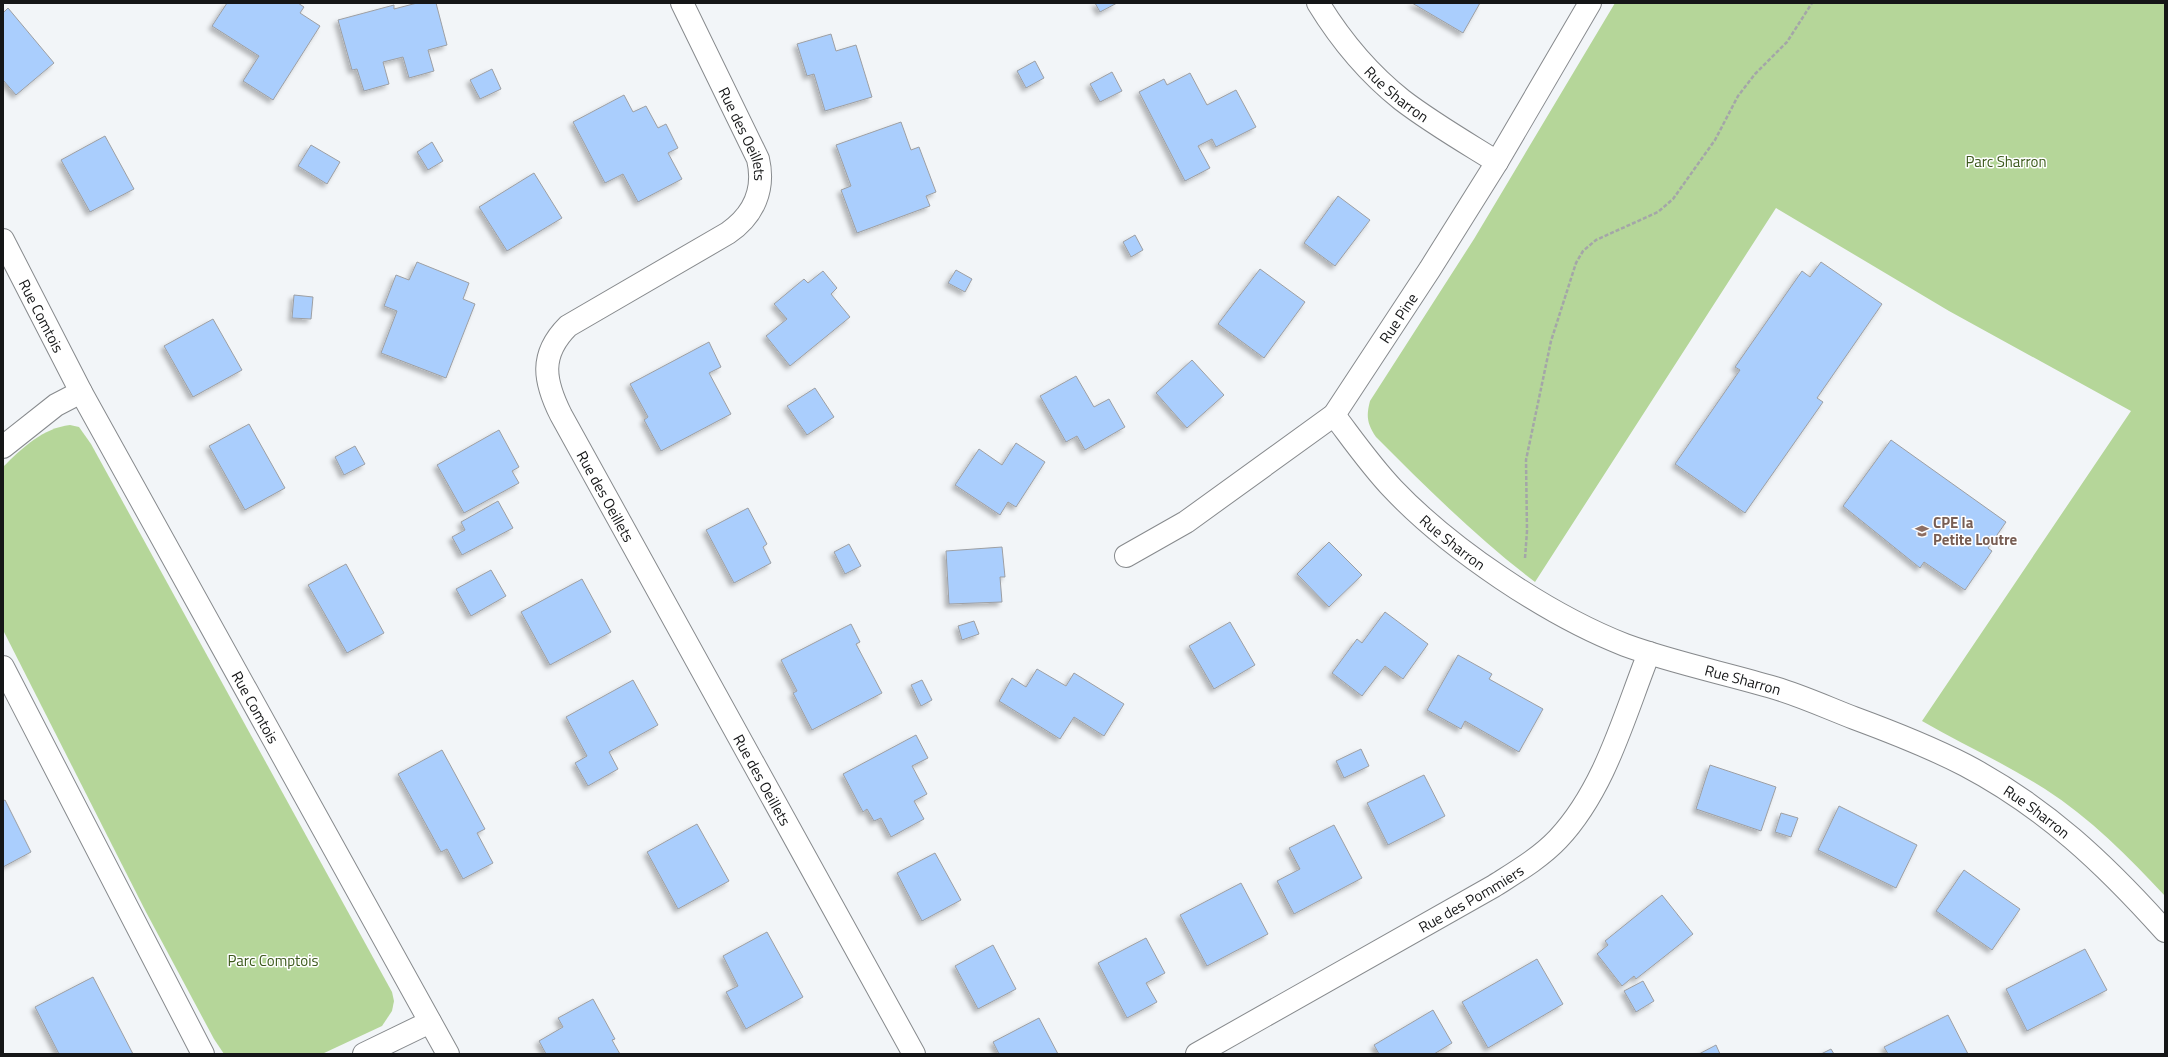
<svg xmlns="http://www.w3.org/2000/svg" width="2168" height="1057" font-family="'Titillium Web',sans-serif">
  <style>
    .green { fill: #b5d699 }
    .building { fill: #aacefd; stroke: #9d9fa3; filter: url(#shadow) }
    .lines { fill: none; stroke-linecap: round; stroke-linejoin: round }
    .minor-casing { stroke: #878a8d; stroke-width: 24 }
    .path { stroke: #a4a6a8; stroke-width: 2.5; stroke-dasharray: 4 2; stroke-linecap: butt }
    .minor { stroke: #fff; stroke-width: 22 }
    .labels { text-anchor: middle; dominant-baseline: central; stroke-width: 3; stroke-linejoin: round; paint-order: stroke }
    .street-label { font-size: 15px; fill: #151617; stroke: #fff }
    .park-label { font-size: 15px; fill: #3c591c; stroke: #fff }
    .education-label { font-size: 15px; font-weight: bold; fill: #785e54; stroke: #fff; text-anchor: start }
  </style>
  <defs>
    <filter id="shadow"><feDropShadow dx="-3.5" dy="3.5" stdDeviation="2" flood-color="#0004"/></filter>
  </defs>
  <rect width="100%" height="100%" fill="#f2f5f8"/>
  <g class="green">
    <path d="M1615 3H2165V896C2129 857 2090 818 2045 789 2006 764 1962 744 1922 721L2131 411 1949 311 1776 208 1535 582C1477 538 1427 488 1376 437 1367 424 1366 416 1370 401L1474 239Z"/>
    <path d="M70 425 79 427 91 444 392 992 394 1001 392 1011 382 1026 322 1054H224L214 1039 146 912 3 630V467C22 448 43 428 70 425Z"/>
  </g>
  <g class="building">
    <polygon points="227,3 298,3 304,7 300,13 320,26 273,100 243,81 259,56 212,26"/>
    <polygon points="417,3 436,3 447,45 428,50 434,71 409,78 403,57 383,62 389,84 364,91 357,69 352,70 338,20 394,5 394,9"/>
    <polygon points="1095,3 1117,3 1100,12"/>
    <polygon points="1412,3 1480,3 1463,33"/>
    <polygon points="8,8 54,63 16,95 3,80 3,13"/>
    <polygon points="831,34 836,51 856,45 872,97 825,111 814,74 807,76 797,44"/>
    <polygon points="1035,61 1044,78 1026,88 1017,71"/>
    <polygon points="492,69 501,89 480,99 470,80"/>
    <polygon points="1112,72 1122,91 1100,102 1090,84"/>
    <polygon points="1190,73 1207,105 1236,90 1256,127 1216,147 1212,139 1198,146 1210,168 1185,181 1139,92 1164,79 1167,85"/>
    <polygon points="624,95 633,112 646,106 658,128 666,124 678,148 668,153 682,179 638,202 623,174 605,183 573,122"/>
    <polygon points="901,122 911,150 919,147 936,192 926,196 930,206 857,233 841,190 851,186 836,145"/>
    <polygon points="105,136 134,189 90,212 61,160"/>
    <polygon points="432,142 443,161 428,170 417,152"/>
    <polygon points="311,145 340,162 327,184 298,166"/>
    <polygon points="534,173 562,218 507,251 479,207"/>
    <polygon points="1338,196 1370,220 1335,266 1304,243"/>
    <polygon points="1135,235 1143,250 1131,257 1123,242"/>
    <polygon points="417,262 469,283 463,299 475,304 446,378 381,353 397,311 384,306 396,275 409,280"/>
    <polygon points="1821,262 1882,304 1817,398 1823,402 1745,513 1675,464 1740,370 1735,367 1802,271 1810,277"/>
    <polygon points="1260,269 1305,302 1264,358 1218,324"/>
    <polygon points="956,270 972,279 965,292 948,283"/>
    <polygon points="823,271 837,288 831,294 850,317 790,366 766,336 787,319 774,304 804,279 808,283"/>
    <polygon points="294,295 313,297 311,319 292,318"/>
    <polygon points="213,319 242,370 193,397 164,346"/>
    <polygon points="709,342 721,367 709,373 731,414 661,451 644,420 648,417 630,384"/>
    <polygon points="1192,360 1224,395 1187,428 1156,393"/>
    <polygon points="1076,376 1094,407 1109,399 1125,427 1085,450 1077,436 1066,442 1040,396"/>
    <polygon points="815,388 834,417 807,435 787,406"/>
    <polygon points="249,424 285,488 245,510 209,446"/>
    <polygon points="499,430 519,467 512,471 519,483 464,513 437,465"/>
    <polygon points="1891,440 2006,522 1988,548 1992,551 1965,590 1924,562 1920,568 1843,506"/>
    <polygon points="1016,443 1045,462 1016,507 1008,502 1000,515 955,485 979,449 1002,465"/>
    <polygon points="355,446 365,464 344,475 335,457"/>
    <polygon points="498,501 513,528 462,555 452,537 465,530 461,522"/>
    <polygon points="748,508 767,544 763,547 771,563 734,583 706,530"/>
    <polygon points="1329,542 1362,575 1329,607 1297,574"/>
    <polygon points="849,544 861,566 845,574 834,552"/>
    <polygon points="1002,547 1005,577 1000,577 1002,602 949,604 946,551"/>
    <polygon points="346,564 384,633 347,653 308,585"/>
    <polygon points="491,570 506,596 471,616 456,589"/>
    <polygon points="582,579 611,632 550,665 521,612"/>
    <polygon points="1385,612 1428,644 1403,679 1385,666 1362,696 1332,673 1357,639 1362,643"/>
    <polygon points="974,621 979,634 962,640 958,626"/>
    <polygon points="1230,622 1255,665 1214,689 1189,646"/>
    <polygon points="851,624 860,642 856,644 882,693 812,730 793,693 797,691 781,660"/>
    <polygon points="1458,655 1492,674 1489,679 1543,709 1519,752 1465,721 1461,729 1427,710"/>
    <polygon points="1037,669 1066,686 1074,673 1124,704 1104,736 1074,717 1060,739 999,701 1012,678 1026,687"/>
    <polygon points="633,680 658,725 609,752 618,769 588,786 575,763 587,756 566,717"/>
    <polygon points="922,680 932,700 921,706 911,685"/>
    <polygon points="916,735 928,758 912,766 927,794 914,801 924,819 891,837 881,818 874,821 867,809 863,812 843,774"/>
    <polygon points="1361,749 1369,766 1344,778 1336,761"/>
    <polygon points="442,750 485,829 477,833 493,863 463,879 447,849 441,852 398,774"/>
    <polygon points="1710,765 1776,787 1761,831 1696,809"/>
    <polygon points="1424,775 1445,816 1388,845 1367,803"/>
    <polygon points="5,800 31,852 3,867 3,801"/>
    <polygon points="1839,806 1917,845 1896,888 1818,850"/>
    <polygon points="1781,813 1798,818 1791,837 1775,832"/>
    <polygon points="697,824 729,881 678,909 647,852"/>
    <polygon points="1334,825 1362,878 1294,914 1277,881 1300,869 1289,848"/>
    <polygon points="935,853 961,900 922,921 897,873"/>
    <polygon points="1964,870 2020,909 1992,950 1936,911"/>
    <polygon points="1241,883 1268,934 1207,966 1180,915"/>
    <polygon points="1662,895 1693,934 1636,979 1634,976 1622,986 1597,954 1608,945 1605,941"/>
    <polygon points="767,932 803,997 746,1029 726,992 738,986 723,956"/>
    <polygon points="1146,938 1165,973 1146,983 1157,1002 1127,1018 1098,963"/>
    <polygon points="993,945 1016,989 978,1009 955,966"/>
    <polygon points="2085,949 2107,990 2027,1031 2006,989"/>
    <polygon points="1537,959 1563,1004 1488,1048 1462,1002"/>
    <polygon points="93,977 133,1054 59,1054 35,1007"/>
    <polygon points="1643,981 1654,1001 1636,1012 1624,991"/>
    <polygon points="593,999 615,1039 612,1040 620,1054 546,1054 539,1041 563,1027 558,1018"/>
    <polygon points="1433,1010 1452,1043 1434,1054 1379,1054 1374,1045"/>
    <polygon points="1948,1015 1968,1054 1888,1054 1884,1047"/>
    <polygon points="1039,1018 1058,1054 999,1054 993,1042"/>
    <polygon points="1716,1045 1720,1054 1699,1054"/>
    <polygon points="1831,1049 1834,1054 1821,1054"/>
  </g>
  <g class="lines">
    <g class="minor-casing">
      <g id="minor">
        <path id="s1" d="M682 3 758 159C765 189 754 215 728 233L568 326C539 355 544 381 561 415L914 1054"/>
        <path id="s2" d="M1318 3C1340 39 1368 73 1402 100 1432 123 1465 142 1497 162"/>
        <path id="s3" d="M3 240 81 392 448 1054"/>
        <path id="s4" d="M1334 415C1353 440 1371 466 1393 489 1450 549 1548 615 1625 645 1674 663 1725 673 1775 688 1802 696 1828 708 1854 718 1892 732 1930 747 1965 765 2045 807 2105 864 2165 931"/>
        <polyline points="3,447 56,405 81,392"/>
        <path id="s5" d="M1126 556 1186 522 1334 415 1430 269 1497 162 1590 3"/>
        <polyline points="3,667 203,1054"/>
        <polyline points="364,1054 430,1022"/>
        <path id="s6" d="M1197 1054 1494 886C1516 872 1540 858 1558 839 1605 789 1624 716 1649 653"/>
      </g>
    </g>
    <polyline class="path" points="1525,558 1527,531 1526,460 1551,341 1576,263 1583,251 1596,240 1658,212 1673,199 1715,140 1738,96 1755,74 1787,42 1812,3"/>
    <use href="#minor" class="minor"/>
  </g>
  <defs>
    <g id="school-bare" transform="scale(1.08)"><path d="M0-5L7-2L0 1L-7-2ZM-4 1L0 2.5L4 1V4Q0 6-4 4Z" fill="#8d6e63" stroke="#fff" stroke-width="2.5" paint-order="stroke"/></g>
  </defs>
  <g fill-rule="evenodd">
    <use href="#school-bare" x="1922" y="531"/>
  </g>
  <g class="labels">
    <g class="street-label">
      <text stroke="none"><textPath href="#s2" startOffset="121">Rue Sharron</textPath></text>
      <text stroke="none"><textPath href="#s1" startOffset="145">Rue des Oeillets</textPath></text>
      <text stroke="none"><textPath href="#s3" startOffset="85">Rue Comtois</textPath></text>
      <text stroke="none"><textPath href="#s5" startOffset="368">Rue Pine</textPath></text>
      <text stroke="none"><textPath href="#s1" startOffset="634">Rue des Oeillets</textPath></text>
      <text stroke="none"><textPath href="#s4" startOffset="175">Rue Sharron</textPath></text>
      <text stroke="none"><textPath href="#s4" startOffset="499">Rue Sharron</textPath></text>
      <text stroke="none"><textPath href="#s3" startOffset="531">Rue Comtois</textPath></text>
      <text stroke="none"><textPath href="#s1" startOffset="958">Rue des Oeillets</textPath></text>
      <text stroke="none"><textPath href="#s4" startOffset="823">Rue Sharron</textPath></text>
      <text stroke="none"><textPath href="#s6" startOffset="315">Rue des Pommiers</textPath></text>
    </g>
    <g class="park-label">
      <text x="2006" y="161">Parc Sharron</text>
      <text x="273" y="960">Parc Comptois</text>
    </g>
    <g class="education-label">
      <text x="1933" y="522">CPE la<tspan x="1933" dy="17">Petite Loutre</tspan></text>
    </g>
  </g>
  <rect width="2168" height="1057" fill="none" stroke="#151617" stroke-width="8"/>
</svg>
